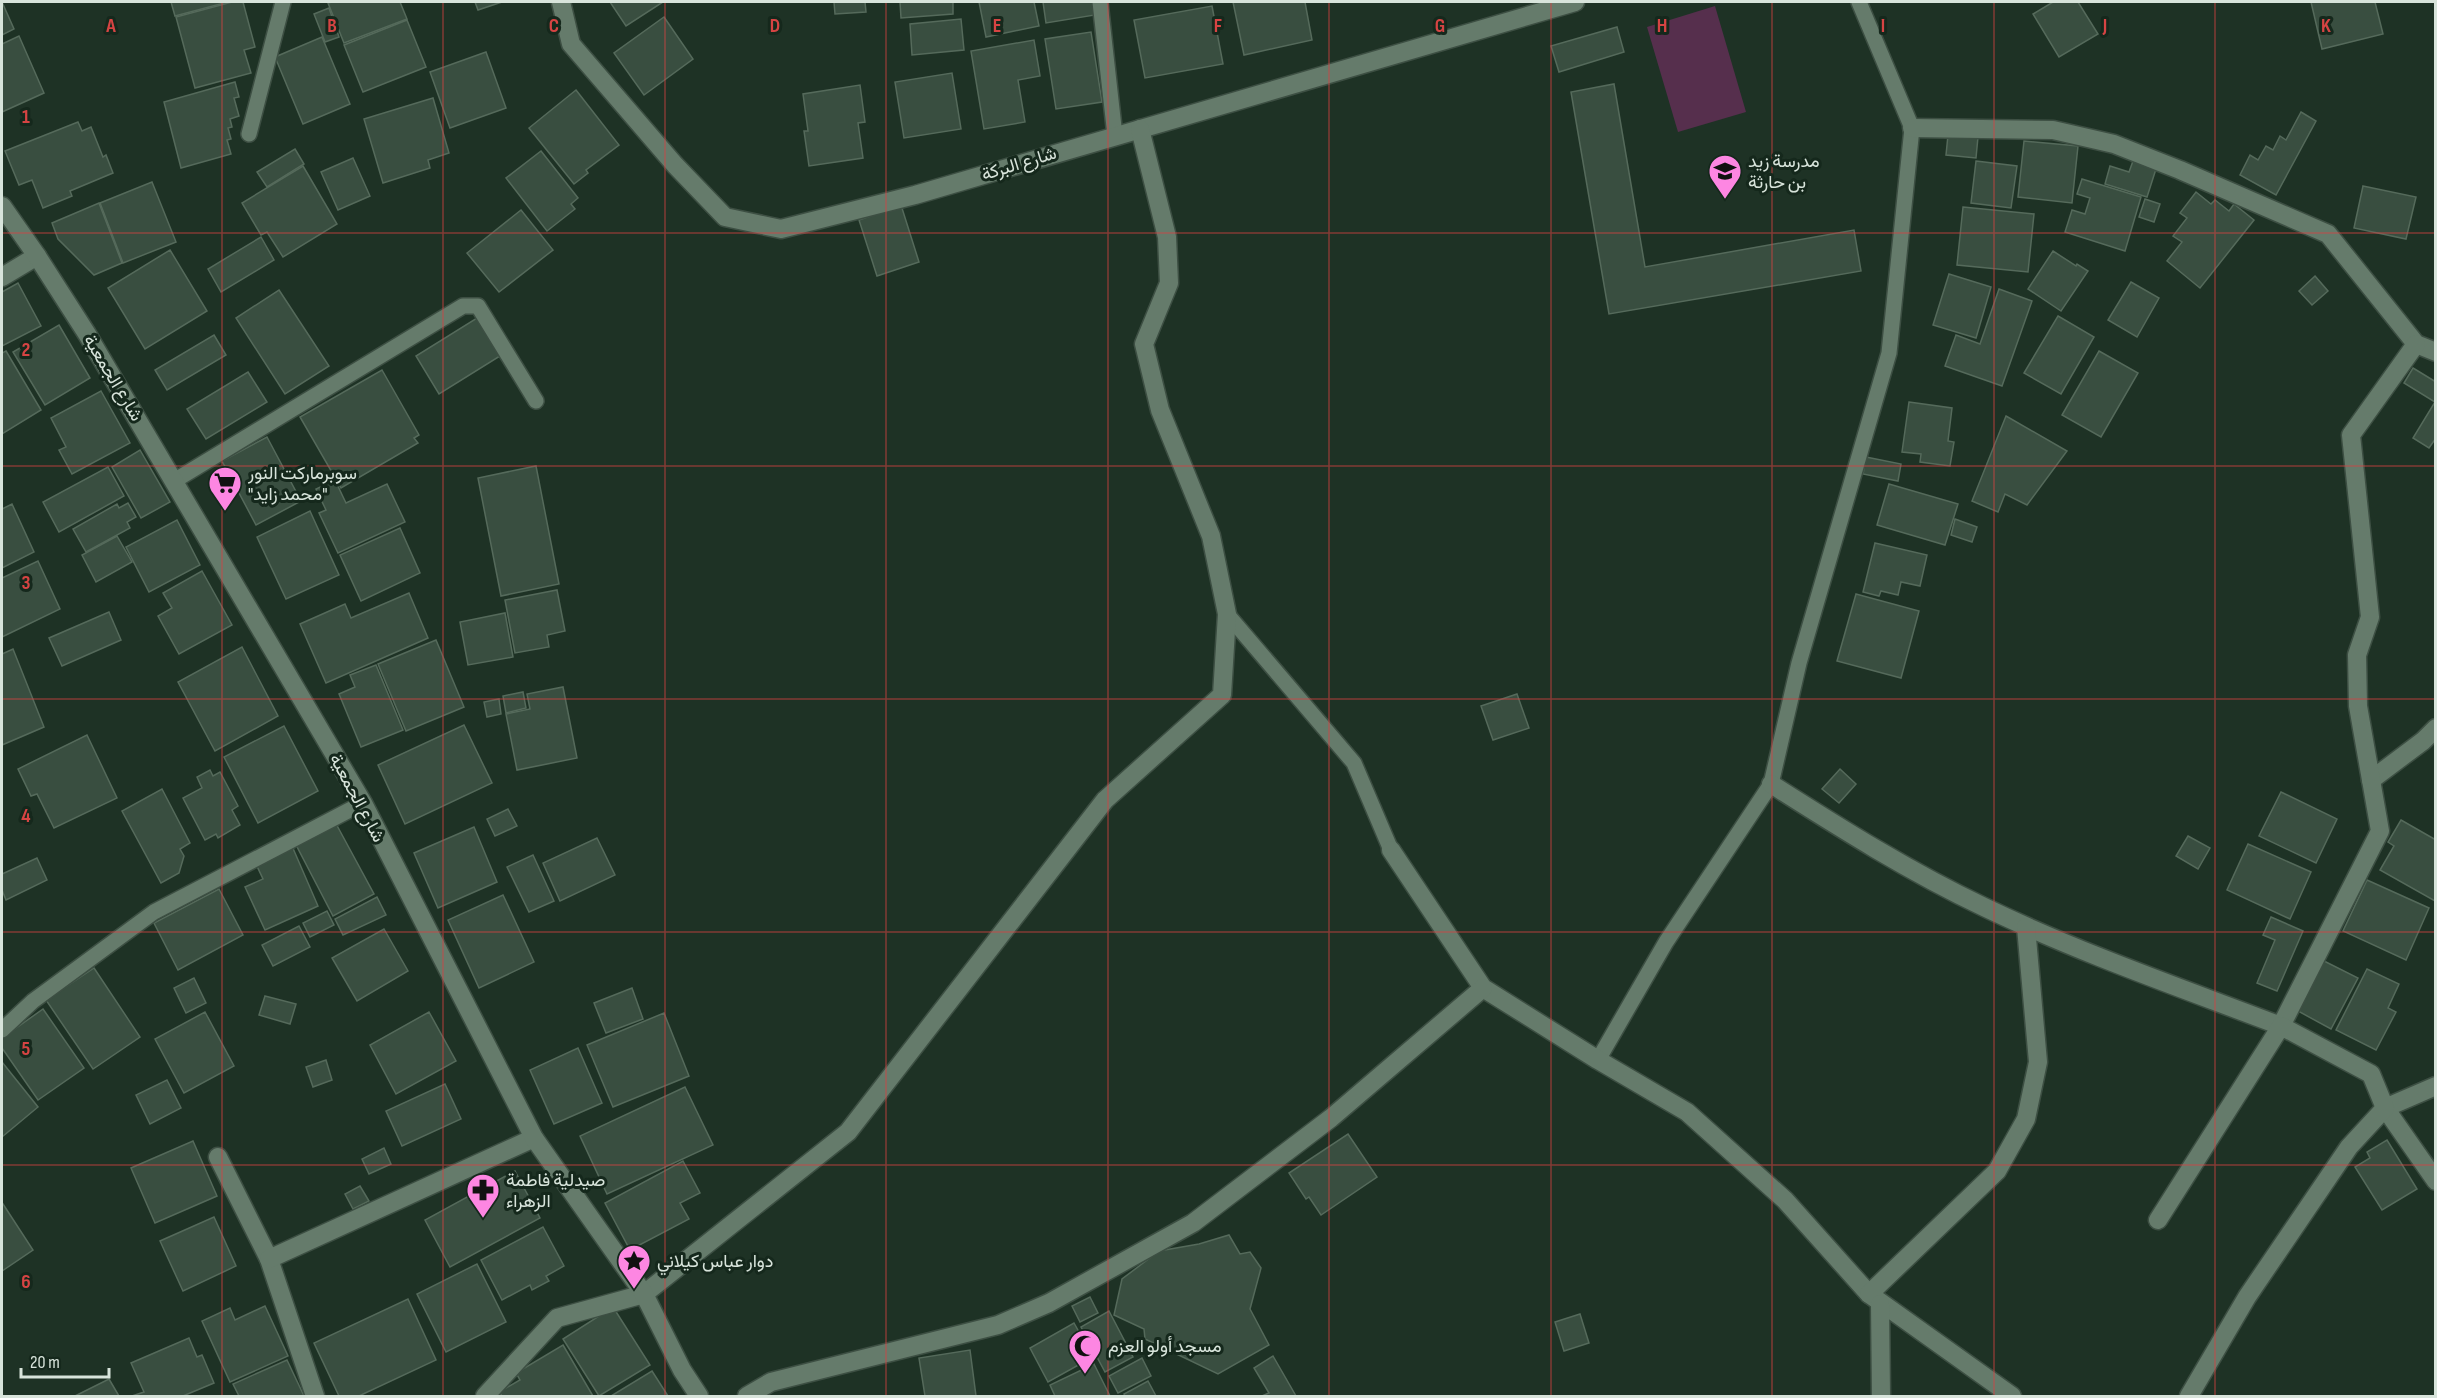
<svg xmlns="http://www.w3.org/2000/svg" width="2437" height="1398" font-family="'Sofia Sans Condensed',Vazirmatn,sans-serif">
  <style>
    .green { fill: #562f4d }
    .building { fill: #394e40; stroke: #556a5b; stroke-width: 1.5 }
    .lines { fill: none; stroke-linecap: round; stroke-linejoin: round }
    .lane-casing { stroke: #3d4f43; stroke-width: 18 }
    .street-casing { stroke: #3d4f43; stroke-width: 21 }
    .secondary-casing { stroke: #3d4f43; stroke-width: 21 }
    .lane { stroke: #657b6b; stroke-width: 15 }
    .street { stroke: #657b6b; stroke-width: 18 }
    .secondary { stroke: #657b6b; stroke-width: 18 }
    .grid { fill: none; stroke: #d64443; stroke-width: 1.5; stroke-opacity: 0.55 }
    .labels { text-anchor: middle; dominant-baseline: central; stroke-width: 6; stroke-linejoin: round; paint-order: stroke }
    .poi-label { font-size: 18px; fill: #d8e4db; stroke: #15281c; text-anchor: start }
    .street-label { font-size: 18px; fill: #d8e4db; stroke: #15281c }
    .grid-label { font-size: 20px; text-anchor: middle; font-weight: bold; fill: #d64443; stroke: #15281c; stroke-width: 6; stroke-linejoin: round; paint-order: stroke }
  </style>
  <rect width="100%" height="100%" fill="#1e3225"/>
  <polygon class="green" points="1715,6 1746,112 1678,132 1647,27"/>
  <g class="building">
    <polygon points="2,2 14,29 2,35"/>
    <polygon points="171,2 228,2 175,16"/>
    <polygon points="232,2 243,2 255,47 244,50 251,73 195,88 176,17"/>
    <polygon points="332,2 400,2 407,19 344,43 328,3"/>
    <polygon points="475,2 502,2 478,10"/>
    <polygon points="610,2 663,2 626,26"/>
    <polygon points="834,2 865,2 866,12 835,14"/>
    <polygon points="900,2 953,2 953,14 901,18"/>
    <polygon points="979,2 1034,2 1039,26 986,37"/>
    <polygon points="1043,2 1093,2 1095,15 1046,23"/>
    <polygon points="1233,2 1305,2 1312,40 1244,55"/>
    <polygon points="2053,2 2078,2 2098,34 2059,57 2033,14"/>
    <polygon points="2311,2 2375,2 2383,34 2322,49"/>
    <polygon points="1212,6 1223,64 1145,78 1134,20"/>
    <polygon points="329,8 339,37 325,42 314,14"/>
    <polygon points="664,17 693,59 644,95 614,53"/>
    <polygon points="961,19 964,50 912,55 910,24"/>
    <polygon points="407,20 426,67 363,92 344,45"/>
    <polygon points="1617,27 1624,52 1559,72 1551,46"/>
    <polygon points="1091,32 1102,102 1056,109 1045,39"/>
    <polygon points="19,36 44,93 2,112 2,44"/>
    <polygon points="322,37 350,104 303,124 275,57"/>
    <polygon points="1034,40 1040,76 1018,80 1025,122 984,129 971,51"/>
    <polygon points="486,52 506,108 450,128 430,72"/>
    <polygon points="952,73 961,129 904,138 895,82"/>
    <polygon points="235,82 239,97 234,98 239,116 230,119 232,127 228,128 231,139 227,140 231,154 181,168 164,102"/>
    <polygon points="1614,84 1645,267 1854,230 1861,271 1609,314 1571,92"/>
    <polygon points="860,85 865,122 858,123 863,158 809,166 804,131 808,131 803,94"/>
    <polygon points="576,90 619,145 586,170 588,173 574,184 529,128"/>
    <polygon points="433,98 449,153 428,160 430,168 383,183 364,119"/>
    <polygon points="2301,112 2316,121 2276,195 2240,175 2250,155 2258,160 2266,146 2273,150 2280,136 2286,140"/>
    <polygon points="78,122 82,131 91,127 103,157 106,155 113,173 70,191 72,196 43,208 32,180 19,185 5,151"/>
    <polygon points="1948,135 1978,137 1976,158 1946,155"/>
    <polygon points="2024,141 2078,146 2072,203 2018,197"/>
    <polygon points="295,149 304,164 267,187 257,172"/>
    <polygon points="541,151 578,198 571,204 575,209 547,231 506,178"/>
    <polygon points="353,158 370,196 338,210 321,172"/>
    <polygon points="1976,161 2017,166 2011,208 1971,203"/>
    <polygon points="2133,161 2156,169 2147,197 2105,184 2110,166 2129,172"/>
    <polygon points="303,166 337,224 283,257 267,232 261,235 242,203"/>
    <polygon points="2082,179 2141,197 2125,251 2065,232 2072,210 2085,214 2090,198 2077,194"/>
    <polygon points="152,182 176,242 123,263 100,203"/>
    <polygon points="2363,186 2416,197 2406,239 2354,228"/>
    <polygon points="2196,192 2211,204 2215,200 2229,211 2234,204 2254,220 2200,288 2167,261 2182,242 2173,236 2187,218 2180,213"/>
    <polygon points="2145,199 2160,204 2154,222 2139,217"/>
    <polygon points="99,203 122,263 94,275 58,239 52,223"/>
    <polygon points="901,205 919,262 877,276 859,220"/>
    <polygon points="1963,207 2034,214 2028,272 1957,265"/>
    <polygon points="521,210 553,250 499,292 467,253"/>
    <polygon points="261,237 274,260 221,292 208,269"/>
    <polygon points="170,250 207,311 145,349 108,288"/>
    <polygon points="2053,251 2076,266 2077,264 2088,271 2061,311 2028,289"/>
    <polygon points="1949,274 1991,287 1976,338 1933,325"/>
    <polygon points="2315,276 2328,291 2312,305 2299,291"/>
    <polygon points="2131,282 2159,298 2137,337 2108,320"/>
    <polygon points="18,283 41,326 2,346 2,292"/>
    <polygon points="1999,289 2032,301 2002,386 1945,366 1956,335 1980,344"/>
    <polygon points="279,290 329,366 285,394 236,318"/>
    <polygon points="2058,316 2094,337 2061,394 2024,373"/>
    <polygon points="477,318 500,356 439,394 416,356"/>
    <polygon points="59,325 90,378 45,405 13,352"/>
    <polygon points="214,335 226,355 167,390 155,370"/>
    <polygon points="6,351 41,410 2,434 2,353"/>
    <polygon points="2099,351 2138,373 2101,437 2062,415"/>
    <polygon points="2413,368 2436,382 2436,438 2429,448 2413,438 2435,402 2404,383"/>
    <polygon points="382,370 419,435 414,438 418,443 341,488 300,417"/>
    <polygon points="248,372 267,402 206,439 187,409"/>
    <polygon points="101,391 130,443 72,474 59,450 66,447 51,418"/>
    <polygon points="1909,402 1952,408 1948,441 1954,442 1950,466 1920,462 1921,454 1902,452"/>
    <polygon points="2006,416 2067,451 2027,505 2005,494 1998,512 1972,501"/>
    <polygon points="267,437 301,501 256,525 222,461"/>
    <polygon points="140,450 170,502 141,518 112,467"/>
    <polygon points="1866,457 1901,464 1898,481 1863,474"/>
    <polygon points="536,466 559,584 501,596 478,478"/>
    <polygon points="108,467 124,496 59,532 43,502"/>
    <polygon points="335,480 346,503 387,484 405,522 338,553 319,513 326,510 316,489"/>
    <polygon points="1889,484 1958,504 1945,545 1877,525"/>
    <polygon points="128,503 136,517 127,522 130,528 86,552 73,529 117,504 119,508"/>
    <polygon points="12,504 34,552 2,568 2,509"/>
    <polygon points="310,511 339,575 286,599 257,537"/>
    <polygon points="1955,519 1977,527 1972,542 1951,535"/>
    <polygon points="177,520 200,565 149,592 126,547"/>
    <polygon points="400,528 420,573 361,601 340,555"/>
    <polygon points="117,536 132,562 96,582 82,555"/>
    <polygon points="1875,543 1927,555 1920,586 1901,582 1898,595 1881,591 1879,596 1863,592"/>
    <polygon points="38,561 60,609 2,637 2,578"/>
    <polygon points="202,571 232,625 179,654 158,616 172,608 163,593"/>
    <polygon points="557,590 565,631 547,635 549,647 515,653 505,600"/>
    <polygon points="409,593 428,638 326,683 300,624 345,604 351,618"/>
    <polygon points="1856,594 1919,611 1901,678 1837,661"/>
    <polygon points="109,612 121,640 62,666 49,638"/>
    <polygon points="505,613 513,657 468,665 460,622"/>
    <polygon points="436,640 464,707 406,731 378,664"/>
    <polygon points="242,647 278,716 215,751 178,682"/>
    <polygon points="13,649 44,727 2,745 2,654"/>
    <polygon points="376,665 403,730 361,747 339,694 355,687 350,675"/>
    <polygon points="563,687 577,758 517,770 506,714 530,709 527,694"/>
    <polygon points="523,692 526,708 506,713 503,696"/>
    <polygon points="1517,694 1529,728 1493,740 1481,706"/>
    <polygon points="499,699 501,714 487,717 484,702"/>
    <polygon points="464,725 492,783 405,824 378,765"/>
    <polygon points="284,726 318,791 258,823 224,757"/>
    <polygon points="87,735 117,798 54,828 37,794 31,796 18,769"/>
    <polygon points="1840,769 1856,784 1839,803 1822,789"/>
    <polygon points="210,770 213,776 220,772 238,806 232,810 240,825 218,838 216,834 205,840 183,798 202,788 197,777"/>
    <polygon points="162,789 190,843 180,849 184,856 179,873 161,883 122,811"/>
    <polygon points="2281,792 2337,819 2316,863 2259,836"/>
    <polygon points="508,809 517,826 495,836 487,819"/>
    <polygon points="334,820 374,894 333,916 294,841"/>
    <polygon points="2401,820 2436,840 2435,901 2380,870 2394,846 2388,842"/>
    <polygon points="474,827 497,882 438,908 414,853"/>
    <polygon points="2188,836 2210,848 2198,869 2176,856"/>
    <polygon points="597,838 615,875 560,901 543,863"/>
    <polygon points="2248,844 2311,872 2290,919 2227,890"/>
    <polygon points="292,846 318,906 265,930 245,887 263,879 255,862"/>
    <polygon points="533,855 554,901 529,912 507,867"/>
    <polygon points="37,858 47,880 6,900 2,890 2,874"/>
    <polygon points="2367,880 2429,908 2406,960 2343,931"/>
    <polygon points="219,889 243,935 178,970 154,923"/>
    <polygon points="503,895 534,962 479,988 448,920"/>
    <polygon points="377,897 386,915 343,935 335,919"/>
    <polygon points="327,911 334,925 310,937 303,923"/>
    <polygon points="2271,917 2303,931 2277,991 2257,983 2275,940 2263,935"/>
    <polygon points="299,926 310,947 273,966 262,945"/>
    <polygon points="384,929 408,971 357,1001 332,958"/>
    <polygon points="2324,961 2358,978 2331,1029 2298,1011"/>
    <polygon points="94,968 140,1037 93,1069 46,1000"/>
    <polygon points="2367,969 2399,984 2388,1008 2396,1012 2376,1050 2336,1030"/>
    <polygon points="194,978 206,1003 186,1013 174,988"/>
    <polygon points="632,988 643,1019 606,1033 594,1003"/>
    <polygon points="265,996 296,1004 290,1024 259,1015"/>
    <polygon points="43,1009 84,1068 38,1100 2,1048 2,1038"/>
    <polygon points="205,1012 234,1066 184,1093 155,1039"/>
    <polygon points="429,1012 456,1061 396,1094 370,1045"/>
    <polygon points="664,1013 689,1076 613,1107 587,1045"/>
    <polygon points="578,1048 602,1103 554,1124 530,1070"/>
    <polygon points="326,1060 332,1080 313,1087 306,1067"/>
    <polygon points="2,1062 38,1107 2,1137"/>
    <polygon points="167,1080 181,1108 150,1124 136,1095"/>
    <polygon points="445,1084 461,1119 402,1146 386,1111"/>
    <polygon points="685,1087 713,1145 607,1194 580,1136"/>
    <polygon points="1348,1134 1377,1177 1321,1215 1309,1197 1306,1199 1289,1173"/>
    <polygon points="2387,1140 2417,1189 2382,1210 2355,1167 2370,1158 2367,1152"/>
    <polygon points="193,1141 217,1196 155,1223 131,1168"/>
    <polygon points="384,1148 391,1164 369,1174 362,1159"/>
    <polygon points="683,1161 700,1193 680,1203 689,1219 630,1250 605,1203"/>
    <polygon points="515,1171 540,1218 450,1267 425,1220"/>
    <polygon points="360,1186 369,1201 353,1209 345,1194"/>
    <polygon points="3,1204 33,1250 2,1271 2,1205"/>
    <polygon points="214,1217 236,1266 183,1291 160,1241"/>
    <polygon points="543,1227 564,1266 546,1276 549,1281 532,1290 530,1285 502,1300 481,1260"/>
    <polygon points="1229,1235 1240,1254 1250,1252 1261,1268 1250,1309 1269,1345 1218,1374 1145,1339 1144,1329 1114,1315 1122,1279 1159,1251 1199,1244"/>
    <polygon points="477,1264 506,1322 446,1352 417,1294"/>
    <polygon points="1090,1297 1098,1313 1080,1322 1072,1306"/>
    <polygon points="408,1299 436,1360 359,1396 339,1396 314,1343"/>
    <polygon points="265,1306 288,1356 230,1382 202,1321 230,1308 235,1320"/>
    <polygon points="613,1307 650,1365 599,1396 563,1339"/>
    <polygon points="1109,1311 1133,1357 1105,1372 1081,1327"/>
    <polygon points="1580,1314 1589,1343 1564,1351 1555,1322"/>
    <polygon points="1074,1323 1093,1357 1048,1382 1030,1348"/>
    <polygon points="189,1338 197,1357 202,1355 214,1383 183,1396 132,1396 144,1392 131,1363"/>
    <polygon points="563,1345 593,1396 502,1396 499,1392 520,1380 516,1373"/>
    <polygon points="970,1350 976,1396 925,1396 919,1358"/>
    <polygon points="1273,1356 1296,1396 1262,1396 1269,1393 1254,1368"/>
    <polygon points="1142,1358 1151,1376 1118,1393 1109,1376"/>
    <polygon points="287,1360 304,1396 239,1396 233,1384"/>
    <polygon points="1094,1364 1110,1396 1055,1396 1050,1385"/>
    <polygon points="652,1371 668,1396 611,1396"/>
    <polygon points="109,1379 119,1396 75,1396"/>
    <polygon points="1148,1381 1156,1396 1125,1396 1124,1394"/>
  </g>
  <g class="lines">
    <g class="lane-casing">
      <g id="lane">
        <polyline points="1100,2 1115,136"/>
        <polyline points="249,134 283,2"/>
        <polyline points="174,481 463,306 478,306 536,401"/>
        <polyline points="1227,614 1354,763 1391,850"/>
        <polyline points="2,1030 33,1001 154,912 363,803"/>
        <polyline points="1598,1060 1666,942 1771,784 1799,663 1889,353 1912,128 1859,2"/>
      </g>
    </g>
    <g class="street-casing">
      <g id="street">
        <polyline points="561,2 571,44 675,165 725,217 781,229 915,195 1575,2"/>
        <polyline points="1912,128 2053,130 2114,144 2180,170 2328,234 2416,344 2436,352"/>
        <polyline points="2,277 37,256"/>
        <polyline points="2371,780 2423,741 2436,728"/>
        <path d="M1771 784C1840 828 1910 872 1984 907 2080 953 2181 988 2281 1026L2380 831 2358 706 2357 655 2370 617 2351 435 2416 344"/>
        <polyline points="1391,850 1483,988 1598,1060 1687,1112 1785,1200 1869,1294 2012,1396"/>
        <polyline points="2436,1086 2385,1108 2436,1181"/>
        <polyline points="218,1157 269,1259 315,1396"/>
        <polyline points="2158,1220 2281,1026 2371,1074 2385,1108 2349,1147 2247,1297 2189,1396"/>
        <polyline points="269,1259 534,1138"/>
        <polyline points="1869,1294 1997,1171 2026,1119 2038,1062 2026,927"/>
        <polyline points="1880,1304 1881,1396"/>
        <polyline points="485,1396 557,1318 644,1294 848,1132 1105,800 1222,695 1227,614 1211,536 1160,410 1144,344 1169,283 1167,237 1140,129"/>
        <polyline points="747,1396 771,1382 998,1325 1049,1303 1193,1223 1331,1118 1483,988"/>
      </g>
    </g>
    <g class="secondary-casing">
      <polyline id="secondary" points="2,206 37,256 87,334 363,803 534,1138 644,1294 682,1370 699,1396"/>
    </g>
    <use href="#lane" class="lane"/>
    <use href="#street" class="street"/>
    <use href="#secondary" class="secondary"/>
  </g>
  <path class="grid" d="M222 2V1396M443 2V1396M665 2V1396M886 2V1396M1108 2V1396M1329 2V1396M1551 2V1396M1772 2V1396M1994 2V1396M2215 2V1396M2 233H2436M2 466H2436M2 699H2436M2 932H2436M2 1165H2436"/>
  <defs>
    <g id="school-pin" transform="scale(1.725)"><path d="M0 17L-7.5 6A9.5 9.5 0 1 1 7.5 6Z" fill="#fd86e2" stroke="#15281c"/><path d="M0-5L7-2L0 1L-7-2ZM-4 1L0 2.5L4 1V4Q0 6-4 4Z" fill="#111"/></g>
    <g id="supermarket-pin" transform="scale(1.725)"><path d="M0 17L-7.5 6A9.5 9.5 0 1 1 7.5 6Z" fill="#fd86e2" stroke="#15281c"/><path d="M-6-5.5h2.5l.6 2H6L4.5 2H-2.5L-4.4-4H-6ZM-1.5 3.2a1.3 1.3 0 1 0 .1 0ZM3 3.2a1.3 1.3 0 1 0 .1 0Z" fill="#111"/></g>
    <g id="pharmacy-pin" transform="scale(1.725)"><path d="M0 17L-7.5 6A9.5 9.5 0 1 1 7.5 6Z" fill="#fd86e2" stroke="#15281c"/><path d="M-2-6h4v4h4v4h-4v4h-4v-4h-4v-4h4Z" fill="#111"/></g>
    <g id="sight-pin" transform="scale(1.725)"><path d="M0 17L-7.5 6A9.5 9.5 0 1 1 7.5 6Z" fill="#fd86e2" stroke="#15281c"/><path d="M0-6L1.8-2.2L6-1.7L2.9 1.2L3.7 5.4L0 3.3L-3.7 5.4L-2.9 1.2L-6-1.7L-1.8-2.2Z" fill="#111"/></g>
    <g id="mosque-pin" transform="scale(1.725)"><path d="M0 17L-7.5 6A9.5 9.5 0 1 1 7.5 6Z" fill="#fd86e2" stroke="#15281c"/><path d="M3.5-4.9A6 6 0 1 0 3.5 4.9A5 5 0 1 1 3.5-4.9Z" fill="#111"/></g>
  </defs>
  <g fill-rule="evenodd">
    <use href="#school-pin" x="1725" y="171"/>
    <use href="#supermarket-pin" x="225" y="483"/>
    <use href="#pharmacy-pin" x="483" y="1190"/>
    <use href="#sight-pin" x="634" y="1261"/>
    <use href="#mosque-pin" x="1085" y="1346"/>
  </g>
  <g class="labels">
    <g class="poi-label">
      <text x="1748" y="161">مدرسة زيد<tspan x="1748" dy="21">بن حارثة</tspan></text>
      <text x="248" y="473">سوبرماركت النور<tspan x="248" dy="21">"محمد زايد"</tspan></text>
      <text x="506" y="1180">صيدلية فاطمة<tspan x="506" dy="21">الزهراء</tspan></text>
      <text x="657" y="1261">دوار عباس كيلاني</text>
      <text x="1108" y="1346">مسجد أولو العزم</text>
    </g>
    <g class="street-label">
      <text transform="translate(1019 164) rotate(-17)">شارع البركة</text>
      <text transform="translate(113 378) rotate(59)">شارع الجمعية</text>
      <text transform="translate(357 798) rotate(62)">شارع الجمعية</text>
    </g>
  </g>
  <g class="grid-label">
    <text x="111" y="32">A</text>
    <text x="332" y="32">B</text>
    <text x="554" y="32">C</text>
    <text x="775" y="32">D</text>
    <text x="997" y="32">E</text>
    <text x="1218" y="32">F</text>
    <text x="1440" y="32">G</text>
    <text x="1662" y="32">H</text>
    <text x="1883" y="32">I</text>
    <text x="2105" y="32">J</text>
    <text x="2326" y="32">K</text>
    <text x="26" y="123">1</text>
    <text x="26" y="356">2</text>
    <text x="26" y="589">3</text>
    <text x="26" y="822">4</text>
    <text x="26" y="1055">5</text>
    <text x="26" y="1288">6</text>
  </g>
  <rect width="2437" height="1398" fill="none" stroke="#d8e4db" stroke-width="6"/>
  <path d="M21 1368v9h88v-9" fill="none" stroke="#d8e4db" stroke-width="3"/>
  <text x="30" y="1368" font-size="18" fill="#d8e4db" stroke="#15281c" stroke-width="4.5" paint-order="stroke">20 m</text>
</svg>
